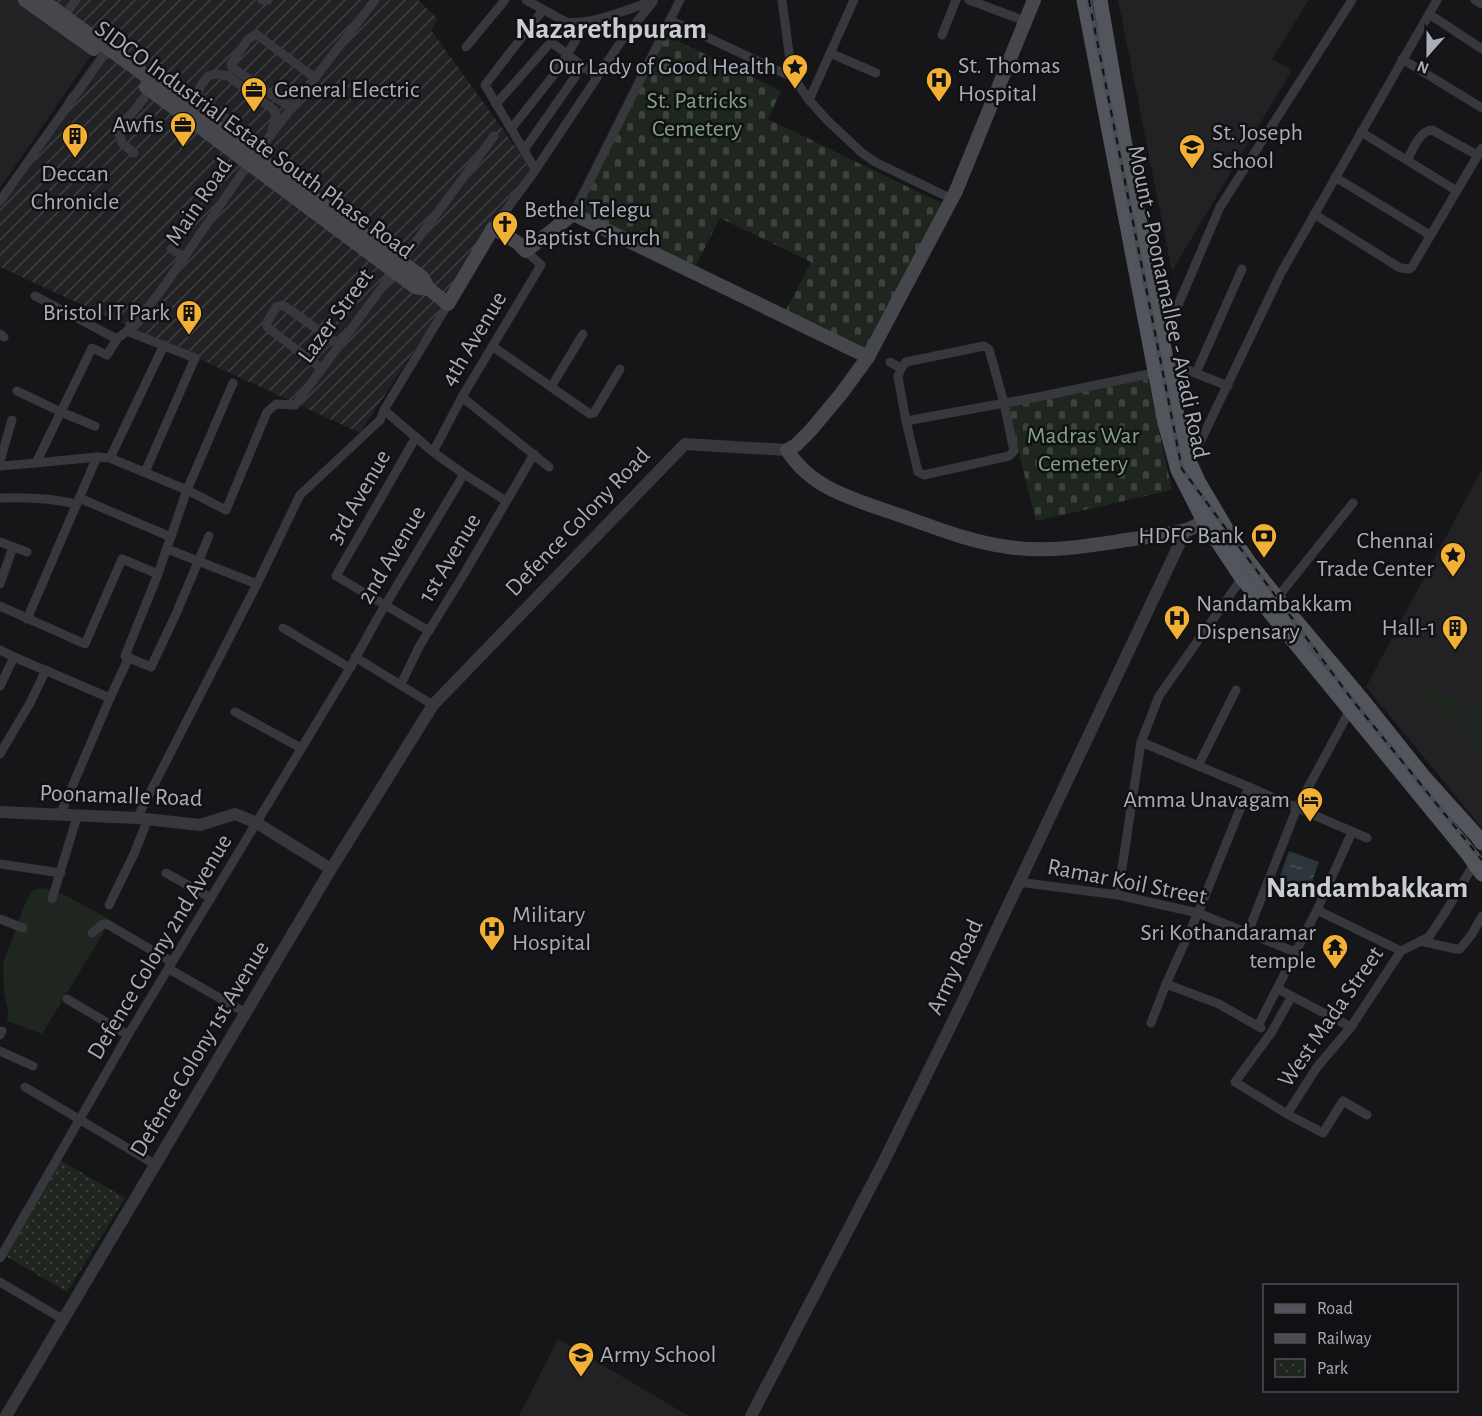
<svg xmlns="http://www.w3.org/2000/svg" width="1482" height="1416" font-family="'Alegreya Sans',sans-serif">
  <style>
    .built { fill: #222225 }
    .industrial { fill: url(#industrial-furrows) }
    .grass { fill: #1e261f }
    .cemetery { fill: url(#cemetery-stones) }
    .park { fill: url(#park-dots) }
    .water { fill: url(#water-ripples) }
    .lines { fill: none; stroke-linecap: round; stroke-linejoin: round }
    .minor { stroke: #37383d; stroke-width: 9 }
    .tertiary { stroke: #37383d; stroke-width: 12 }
    .secondary { stroke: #45474d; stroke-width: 14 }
    .primary { stroke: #53555c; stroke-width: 15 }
    .rail-casing { stroke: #4a4c52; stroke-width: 4.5 }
    .rail { stroke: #111113; stroke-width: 2; stroke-dasharray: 7; stroke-linecap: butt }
    .labels { text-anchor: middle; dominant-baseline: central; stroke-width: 5; stroke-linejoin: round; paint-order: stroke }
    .poi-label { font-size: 24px; fill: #a8adb8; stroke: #111113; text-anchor: end }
    .park-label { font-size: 24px; fill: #7fa381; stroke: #111113 }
    .street-label { font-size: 24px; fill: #a8adb8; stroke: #111113 }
    .district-label { font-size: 30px; font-weight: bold; fill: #c9ccd4; stroke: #111113 }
  </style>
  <defs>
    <pattern id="industrial-furrows" width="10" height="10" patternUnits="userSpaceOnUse" patternTransform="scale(1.5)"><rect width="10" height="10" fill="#222225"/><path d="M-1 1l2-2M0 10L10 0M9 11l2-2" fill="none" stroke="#3f3f43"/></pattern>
    <pattern id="cemetery-stones" width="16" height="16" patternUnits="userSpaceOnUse" patternTransform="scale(1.5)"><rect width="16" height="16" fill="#1e261f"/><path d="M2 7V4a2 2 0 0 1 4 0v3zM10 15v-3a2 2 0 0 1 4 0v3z" fill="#3c433d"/></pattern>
    <pattern id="park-dots" width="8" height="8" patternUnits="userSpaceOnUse" patternTransform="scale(1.5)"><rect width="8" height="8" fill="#1e261f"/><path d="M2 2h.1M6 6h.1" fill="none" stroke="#3c433d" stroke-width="1.8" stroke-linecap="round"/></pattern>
    <pattern id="water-ripples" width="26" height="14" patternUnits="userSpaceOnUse" patternTransform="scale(1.5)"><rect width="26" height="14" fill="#2c353c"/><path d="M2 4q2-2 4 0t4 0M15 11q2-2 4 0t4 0" fill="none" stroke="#485056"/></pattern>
  </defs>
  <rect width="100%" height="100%" fill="#161618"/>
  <g class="built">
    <polygon points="0,0 27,0 95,50 0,188"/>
    <polygon points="1118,0 1309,0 1272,59 1292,70 1172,271"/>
    <polygon points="1482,469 1482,828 1366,687"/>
    <polygon points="558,1339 689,1416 519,1416"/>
  </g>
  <polygon class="industrial" points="33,0 418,0 438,19 431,30 532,170 360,433 0,267 0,194 100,50"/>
  <g class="grass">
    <polygon points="1412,679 1466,705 1455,730"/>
    <polygon points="1480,694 1482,695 1482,761 1461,737"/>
    <polygon points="43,888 67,896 111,920 42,1034 7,1021 8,1010 4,992 3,964 25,904 32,891"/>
  </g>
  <g class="cemetery">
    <polygon points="664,34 781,91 768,119 943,204 866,349 786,310 811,262 720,218 695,267 578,210"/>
    <polygon points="1147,376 1172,490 1036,521 1007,405"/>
  </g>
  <polygon class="park" points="60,1160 125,1198 67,1292 4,1255"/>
  <polygon class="water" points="1289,851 1319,862 1308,893 1278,882"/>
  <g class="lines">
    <g class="minor">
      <polyline points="262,0 268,0"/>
      <path d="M526 0 566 22C589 26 629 9 653 1"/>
      <polyline points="782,0 791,68 794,78 809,100 827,120 861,152 875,162 952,199"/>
      <polyline points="969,0 1025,21"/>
      <polyline points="1475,0 1482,4"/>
      <polyline points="1429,14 1482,49"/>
      <polyline points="61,20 76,0"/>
      <polyline points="670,20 794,78"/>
      <polyline points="942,35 956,0"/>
      <polyline points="551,42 597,77"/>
      <polyline points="466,47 505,0"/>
      <polyline points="830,53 876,73"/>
      <polyline points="1402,59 1482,108"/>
      <polyline points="809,100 854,0"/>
      <polyline points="496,104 551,42 566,22"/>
      <polyline points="291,108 233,68 231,64 248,39 256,34 315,78"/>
      <polyline points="511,129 553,76 567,55 586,22"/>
      <polyline points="1361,132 1457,191"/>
      <polyline points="263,145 201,99 198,94 200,87 208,76 216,74 228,76 274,110 276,115 272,129"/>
      <polyline points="524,150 582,67"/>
      <polyline points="134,153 122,143 119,134 120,129 150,90"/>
      <path d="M1407 160C1413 150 1419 131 1432 130L1477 155"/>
      <polyline points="535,169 485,85 543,10"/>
      <polyline points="1335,177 1430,235"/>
      <polyline points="0,201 109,48"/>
      <polyline points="573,214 680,0"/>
      <polyline points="1314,214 1400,268 1409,269 1412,267 1482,148"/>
      <polyline points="493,228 534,172 622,40 653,2"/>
      <polyline points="171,249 184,257"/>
      <polyline points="35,296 117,339"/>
      <polyline points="127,331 195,358 145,472"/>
      <polyline points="0,334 4,337"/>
      <polyline points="1164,338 1220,207 1352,0"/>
      <polyline points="492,346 590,414 594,413 620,369"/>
      <polyline points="890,362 901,368"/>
      <polyline points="1167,363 1185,369 1228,386"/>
      <polyline points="322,369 268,328 266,324 276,307 282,305 289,309 339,345"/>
      <polyline points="1196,373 1242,269"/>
      <polyline points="551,387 583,334"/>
      <polyline points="17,391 61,412 95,426"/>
      <polyline points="462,397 549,467"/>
      <polyline points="384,410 433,452 464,474 506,501"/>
      <polyline points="906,421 898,377 901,368 906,362 984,346 989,349 1004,403 1014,451 1009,456 924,475 918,472 906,421 1038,397 1159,372"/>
      <polyline points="416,437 336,576 429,631"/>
      <polyline points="433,452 462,397 541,265 526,251"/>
      <polyline points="110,458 164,345"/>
      <polyline points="0,461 12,420"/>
      <polyline points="36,463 97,457 110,458 187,490 226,510 267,412 276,404 295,405 494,136"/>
      <polyline points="1190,463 1281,273 1437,0"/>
      <polyline points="0,466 36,463 92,348 107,355 117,339 127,331 146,310 165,285 249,163 375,0"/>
      <path d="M0 498C26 497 51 498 76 504"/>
      <polyline points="79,498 171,537"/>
      <polyline points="209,536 176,614 151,667 125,656 158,574 187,490 233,383"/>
      <polyline points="0,542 27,552"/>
      <polyline points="167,549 257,584"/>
      <polyline points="0,584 13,547"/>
      <polyline points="1277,598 1353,503"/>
      <polyline points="0,606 85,644 122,559 158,574"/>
      <polyline points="27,619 97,457"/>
      <polyline points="283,628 350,668"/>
      <polyline points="0,650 14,657"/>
      <polyline points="355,657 433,705"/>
      <polyline points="401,684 420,645 464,574 534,454"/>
      <polyline points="0,686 14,657 110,698"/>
      <polyline points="235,712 301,748"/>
      <polyline points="1141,742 1249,787 1367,838"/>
      <polyline points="0,754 30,703 46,670"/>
      <polyline points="1198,766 1236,690"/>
      <polyline points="60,815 110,698 129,657"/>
      <polyline points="137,818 257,584 300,495 380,420 384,410 448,304"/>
      <polyline points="0,864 61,873"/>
      <polyline points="166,873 211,898"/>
      <polyline points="1018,882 1118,895 1198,913 1295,952"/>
      <polyline points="1118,895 1141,742 1159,696 1242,578"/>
      <polyline points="52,899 77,817"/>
      <polyline points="109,905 134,854 148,819"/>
      <polyline points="1317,910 1401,951"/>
      <polyline points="0,919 23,928"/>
      <polyline points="1248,932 1297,808 1350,710"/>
      <polyline points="92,933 103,924 107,924 172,962"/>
      <polyline points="1420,941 1456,949 1460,949 1472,934 1482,916"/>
      <polyline points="169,969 246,1013"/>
      <polyline points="1166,984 1219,1004 1261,1028"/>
      <polyline points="1278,989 1351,1027"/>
      <polyline points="1292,996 1271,1033 1235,1082 1287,1114 1323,1133 1343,1101 1367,1115"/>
      <polyline points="67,999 128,1035"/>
      <polyline points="1151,1023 1166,984 1198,913 1249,787"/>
      <polyline points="1258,1026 1317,910 1352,832"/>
      <polyline points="0,1035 2,1031"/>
      <polyline points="0,1051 33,1066"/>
      <polyline points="25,1087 156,1165"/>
      <polyline points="1287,1114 1317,1067 1351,1027 1401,951 1429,937 1448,908 1474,864"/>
      <polyline points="0,1258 128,1035 350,668 377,619 464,474"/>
      <polyline points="0,1282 64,1320"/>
    </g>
    <g class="tertiary">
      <polyline points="0,812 137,818 200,825 235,814 257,823 331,869"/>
      <polyline points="6,1416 331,869 433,705 685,444 787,450"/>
      <polyline points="751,1416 883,1163 960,1007 1186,530"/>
    </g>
    <g class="secondary">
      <polyline points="25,0 94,49"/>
      <polyline points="42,0 422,277 429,289 448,304 493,228 518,243 526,251 573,214 868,357"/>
      <path d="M1034 0 956 191 868 357 841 394 811 430 796 445 787 450C811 488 850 498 890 512 929 525 968 542 1008 547 1047 553 1088 546 1126 540 1147 537 1169 535 1189 529 1198 526 1205 520 1213 515"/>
      <polyline points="146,87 415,287 429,289"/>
    </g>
    <g class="primary">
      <polyline points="1084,0 1165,423 1178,470 1204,521 1242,578 1468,854 1482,874"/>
      <polyline points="1100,0 1124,140 1177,416 1190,463 1198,481 1228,532 1251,565 1280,602 1360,697 1423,776 1477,836 1482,843"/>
    </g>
    <g class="rail-casing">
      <polyline id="rail" points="1089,0 1182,469 1350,697 1482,860"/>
    </g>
    <use href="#rail" class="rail"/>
  </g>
  <defs>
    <g id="sight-pin" transform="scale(1.35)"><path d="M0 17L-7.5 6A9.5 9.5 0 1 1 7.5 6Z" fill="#f2b134" stroke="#111113"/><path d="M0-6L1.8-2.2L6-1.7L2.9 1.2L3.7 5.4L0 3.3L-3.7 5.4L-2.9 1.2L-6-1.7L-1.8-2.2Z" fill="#111"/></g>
    <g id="hospital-pin" transform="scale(1.35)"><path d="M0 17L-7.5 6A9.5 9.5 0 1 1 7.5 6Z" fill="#f2b134" stroke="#111113"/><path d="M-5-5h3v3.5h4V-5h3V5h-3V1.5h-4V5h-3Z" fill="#111"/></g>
    <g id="office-pin" transform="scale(1.35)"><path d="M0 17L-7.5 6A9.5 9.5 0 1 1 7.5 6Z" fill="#f2b134" stroke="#111113"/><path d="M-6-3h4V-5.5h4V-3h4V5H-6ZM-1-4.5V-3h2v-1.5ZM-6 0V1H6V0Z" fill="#111"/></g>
    <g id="building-pin" transform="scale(1.35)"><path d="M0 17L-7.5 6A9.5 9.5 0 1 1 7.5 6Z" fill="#f2b134" stroke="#111113"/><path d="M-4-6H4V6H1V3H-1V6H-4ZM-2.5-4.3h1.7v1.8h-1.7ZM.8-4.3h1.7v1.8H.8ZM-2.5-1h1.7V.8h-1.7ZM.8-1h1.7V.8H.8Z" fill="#111"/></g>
    <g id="school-pin" transform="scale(1.35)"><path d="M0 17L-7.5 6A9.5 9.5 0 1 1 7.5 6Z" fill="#f2b134" stroke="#111113"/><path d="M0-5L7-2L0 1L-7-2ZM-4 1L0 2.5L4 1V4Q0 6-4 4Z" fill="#111"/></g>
    <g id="church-pin" transform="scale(1.35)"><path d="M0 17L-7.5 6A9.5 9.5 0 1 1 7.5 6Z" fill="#f2b134" stroke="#111113"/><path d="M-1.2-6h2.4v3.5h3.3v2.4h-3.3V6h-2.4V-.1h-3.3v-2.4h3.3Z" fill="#111"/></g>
    <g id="bank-pin" transform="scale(1.35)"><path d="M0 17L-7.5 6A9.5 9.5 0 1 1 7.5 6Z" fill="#f2b134" stroke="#111113"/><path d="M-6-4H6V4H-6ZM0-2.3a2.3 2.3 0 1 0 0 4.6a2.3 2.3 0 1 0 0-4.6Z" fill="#111"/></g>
    <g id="hotel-pin" transform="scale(1.35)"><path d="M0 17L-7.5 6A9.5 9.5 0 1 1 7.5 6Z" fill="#f2b134" stroke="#111113"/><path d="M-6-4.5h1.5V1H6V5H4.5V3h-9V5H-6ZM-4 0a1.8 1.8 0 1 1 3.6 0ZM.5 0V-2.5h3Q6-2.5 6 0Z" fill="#111"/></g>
    <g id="temple-pin" transform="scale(1.35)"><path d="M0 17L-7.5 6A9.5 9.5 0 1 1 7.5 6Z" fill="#f2b134" stroke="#111113"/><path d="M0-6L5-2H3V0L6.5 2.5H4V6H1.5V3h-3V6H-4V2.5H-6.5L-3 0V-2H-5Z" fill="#111"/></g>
  </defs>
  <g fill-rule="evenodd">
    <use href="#sight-pin" x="795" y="67"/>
    <use href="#hospital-pin" x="939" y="80"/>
    <use href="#office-pin" x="254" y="90"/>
    <use href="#office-pin" x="183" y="125"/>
    <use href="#building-pin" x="75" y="136"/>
    <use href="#school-pin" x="1192" y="147"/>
    <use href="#church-pin" x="505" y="224"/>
    <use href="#building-pin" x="189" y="313"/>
    <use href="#bank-pin" x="1264" y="536"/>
    <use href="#sight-pin" x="1453" y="555"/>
    <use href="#hospital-pin" x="1177" y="618"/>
    <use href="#building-pin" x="1455" y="628"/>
    <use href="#hotel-pin" x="1310" y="800"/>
    <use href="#hospital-pin" x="492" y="929"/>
    <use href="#temple-pin" x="1335" y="947"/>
    <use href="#school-pin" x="581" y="1355"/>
  </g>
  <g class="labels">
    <g class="poi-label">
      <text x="958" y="66" text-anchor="start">St. Thomas<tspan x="958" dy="28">Hospital</tspan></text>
      <text x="776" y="67">Our Lady of Good Health</text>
      <text x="274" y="90" text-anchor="start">General Electric</text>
      <text x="164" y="125">Awfis</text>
      <text x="1212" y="133" text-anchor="start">St. Joseph<tspan x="1212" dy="28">School</tspan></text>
      <text x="75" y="174" text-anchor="middle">Deccan<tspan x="75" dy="28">Chronicle</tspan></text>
      <text x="524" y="210" text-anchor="start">Bethel Telegu<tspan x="524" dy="28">Baptist Church</tspan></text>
      <text x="170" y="313">Bristol IT Park</text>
      <text x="1244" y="536">HDFC Bank</text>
      <text x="1434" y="541">Chennai<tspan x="1434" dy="28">Trade Center</tspan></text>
      <text x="1196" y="604" text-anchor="start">Nandambakkam<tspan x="1196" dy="28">Dispensary</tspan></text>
      <text x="1436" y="628">Hall-1</text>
      <text x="1290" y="800">Amma Unavagam</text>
      <text x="512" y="915" text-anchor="start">Military<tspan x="512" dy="28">Hospital</tspan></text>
      <text x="1316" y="933">Sri Kothandaramar<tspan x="1316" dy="28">temple</tspan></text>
      <text x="600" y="1355" text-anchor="start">Army School</text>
    </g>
    <g class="park-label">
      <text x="697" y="101">St. Patricks<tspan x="697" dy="28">Cemetery</tspan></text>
      <text x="1083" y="436">Madras War<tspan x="1083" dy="28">Cemetery</tspan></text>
    </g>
    <g class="street-label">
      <text transform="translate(254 140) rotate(36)">SIDCO Industrial Estate South Phase Road</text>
      <text transform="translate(199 202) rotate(-56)">Main Road</text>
      <text transform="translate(1168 302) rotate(78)">Mount - Poonamallee - Avadi Road</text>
      <text transform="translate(336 316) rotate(-54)">Lazer Street</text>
      <text transform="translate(474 339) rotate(-59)">4th Avenue</text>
      <text transform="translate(359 497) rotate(-60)">3rd Avenue</text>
      <text transform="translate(578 522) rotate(-46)">Defence Colony Road</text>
      <text transform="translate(392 555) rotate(-59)">2nd Avenue</text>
      <text transform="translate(450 558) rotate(-59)">1st Avenue</text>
      <text transform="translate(121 796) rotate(2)">Poonamalle Road</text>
      <text transform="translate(1127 882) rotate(11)">Ramar Koil Street</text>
      <text transform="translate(160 947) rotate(-59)">Defence Colony 2nd Avenue</text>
      <text transform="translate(955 967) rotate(-65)">Army Road</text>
      <text transform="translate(1331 1017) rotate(-55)">West Mada Street</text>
      <text transform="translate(200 1049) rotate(-59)">Defence Colony 1st Avenue</text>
    </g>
    <g class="district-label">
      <text x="611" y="29">Nazarethpuram</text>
      <text x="1367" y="888">Nandambakkam</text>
    </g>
  </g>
  <rect x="1263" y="1284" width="195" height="108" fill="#111113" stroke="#4d4f55" stroke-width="1.5"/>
  <rect x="1275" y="1304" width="30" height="9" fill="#53555c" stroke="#4d4f55" stroke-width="1.5"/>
  <text x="1317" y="1314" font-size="18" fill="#a8adb8">Road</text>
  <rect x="1275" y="1334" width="30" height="9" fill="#4a4c52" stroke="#4d4f55" stroke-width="1.5"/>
  <text x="1317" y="1344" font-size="18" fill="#a8adb8">Railway</text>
  <rect x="1275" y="1359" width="30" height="18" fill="url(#park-dots)" stroke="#4d4f55" stroke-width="1.5"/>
  <text x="1317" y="1374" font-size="18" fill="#a8adb8">Park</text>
  <g transform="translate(1428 54) rotate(201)" stroke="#111113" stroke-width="4.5" paint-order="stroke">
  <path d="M0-4.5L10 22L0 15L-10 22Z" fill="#a8adb8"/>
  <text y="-9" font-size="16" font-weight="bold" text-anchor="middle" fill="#a8adb8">N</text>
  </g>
</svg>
